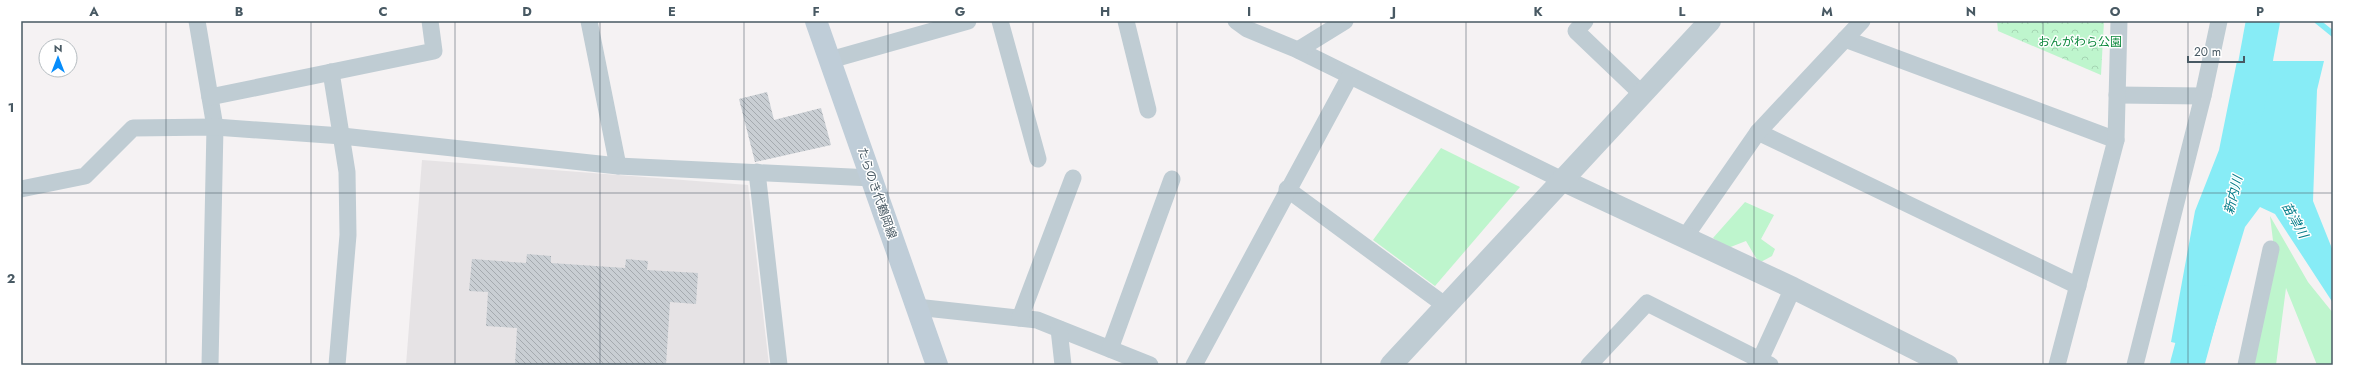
<svg xmlns="http://www.w3.org/2000/svg" width="2354" height="386" font-family="Jost,'Noto Sans JP',sans-serif">
  <style>
    .education { fill: #e6e3e5 }
    .grass { fill: #bef5cd }
    .park { fill: url(#park-crowns) }
    .water { fill: #87ecf6 }
    .lines { fill: none; stroke-linecap: round; stroke-linejoin: round }
    .stream { stroke: #87ecf6; stroke-width: 5.5 }
    .river { stroke: #87ecf6; stroke-width: 34 }
    .building { fill: url(#building-back-hatch) }
    .minor { stroke: #bfccd3; stroke-width: 17 }
    .tertiary { stroke: #bfccd3; stroke-width: 22 }
    .secondary { stroke: #bfcdd8; stroke-width: 22 }
    .grid { fill: none; stroke: #485963; stroke-width: 1; stroke-opacity: 0.55 }
    .labels { text-anchor: middle; dominant-baseline: central; stroke-width: 3; stroke-linejoin: round; paint-order: stroke }
    .park-label { font-size: 12px; fill: #0d893d; stroke: #fff }
    .street-label { font-size: 12px; fill: #485963; stroke: #fff }
    .water-label { font-size: 13px; font-style: italic; fill: #057d89; stroke: #fff }
    .neatline { fill: none; stroke: #485963; stroke-width: 1.5 }
    .grid-label { font-size: 13px; text-anchor: middle; font-weight: bold; fill: #485963 }
  </style>
  <defs>
    <pattern id="park-crowns" width="20" height="18" patternUnits="userSpaceOnUse"><rect width="20" height="18" fill="#bef5cd"/><path d="M2 6a3 3 0 1 1 6 0M12 15a3 3 0 1 1 6 0" fill="none" stroke="#a5d4b3"/></pattern>
    <pattern id="building-back-hatch" width="6" height="6" patternUnits="userSpaceOnUse"><rect width="6" height="6" fill="#c9ced3"/><path d="M-1 5l2 2M0 0l6 6M5-1l2 2" fill="none" stroke="#a5aaaf"/></pattern>
  </defs>
  <rect width="100%" height="100%" fill="#f5f2f3"/>
  <polygon class="education" points="422,160 748,185 769,365 406,365"/>
  <g class="grass">
    <polygon points="1441,148 1520,187 1435,286 1373,240"/>
    <polygon points="1745,202 1774,215 1761,239 1775,249 1772,256 1759,263 1746,241 1728,248 1713,238"/>
    <polygon points="2270,216 2308,282 2333,313 2333,365 2317,365 2286,288 2276,365 2252,365 2275,257"/>
  </g>
  <polygon class="park" points="1997,21 2104,21 2101,75 1998,31"/>
  <polygon class="water" points="2237,61 2324,61 2317,90 2313,201 2333,251 2333,303 2275,214 2260,207 2245,227 2208,350 2171,342 2195,211 2219,150"/>
  <g class="lines">
    <polyline class="stream" points="2317,21 2333,34"/>
    <g class="river">
      <polyline points="2247,108 2263,21"/>
      <polyline points="2187,365 2204,302"/>
    </g>
  </g>
  <g class="building">
    <polygon points="767,92 774,120 821,108 831,145 755,162 739,99"/>
    <polygon points="527,254 551,256 551,263 625,268 626,259 648,261 647,270 698,273 696,304 670,302 666,365 515,365 517,328 486,326 488,292 469,291 472,259 526,263"/>
  </g>
  <g class="lines">
    <g class="minor">
      <polyline points="197,21 215,127 210,365"/>
      <polyline points="589,21 618,166"/>
      <polyline points="1000,21 1038,159"/>
      <polyline points="1126,21 1148,110"/>
      <polyline points="1236,21 1247,29 1298,50 1562,180"/>
      <polyline points="1585,21 1576,31 1643,95"/>
      <polyline points="1845,39 2116,140"/>
      <polyline points="1298,50 1345,21"/>
      <polyline points="830,60 968,21"/>
      <polyline points="331,72 347,172 348,235 337,365"/>
      <polyline points="2117,95 2203,96"/>
      <polyline points="210,97 434,51 430,21"/>
      <polyline points="1758,132 2078,286"/>
      <polyline points="757,172 779,365"/>
      <polyline points="21,189 85,176 133,128 215,127 342,136 618,166 872,178"/>
      <polyline points="1287,189 1446,306"/>
      <polyline points="1685,237 1758,132 1862,21"/>
      <polyline points="916,307 1037,320 1150,365"/>
      <polyline points="1020,318 1073,178"/>
      <polyline points="1059,329 1063,365"/>
      <polyline points="1110,349 1172,179"/>
      <polyline points="1194,365 1350,76"/>
      <polyline points="1589,365 1647,303 1770,365"/>
      <polyline points="1756,365 1760,360 1793,288"/>
      <polyline points="2057,365 2116,140 2119,21"/>
      <polyline points="2135,365 2203,96 2219,21"/>
      <polyline points="2246,365 2271,249"/>
    </g>
    <g class="tertiary">
      <polyline points="1562,180 1793,288 1947,365"/>
      <polyline points="1391,365 1710,21"/>
    </g>
    <polyline class="secondary" points="816,21 937,365"/>
  </g>
  <path class="grid" d="M166 21V365M311 21V365M455 21V365M600 21V365M744 21V365M888 21V365M1033 21V365M1177 21V365M1321 21V365M1466 21V365M1610 21V365M1754 21V365M1899 21V365M2043 21V365M2188 21V365M21 193H2333"/>
  <g class="labels">
    <g class="park-label">
      <text x="2080" y="42">おんがわら公園</text>
    </g>
    <g class="street-label">
      <text transform="translate(877 193) rotate(71)">たらのき代鶴岡線</text>
    </g>
    <g class="water-label">
      <text transform="translate(2233 195) rotate(-76)">新内川</text>
      <text transform="translate(2295 220) rotate(61)">苗津川</text>
    </g>
  </g>
  <rect width="2354" height="386" fill="none" stroke="#ffffff" stroke-width="44"/>
  <g transform="translate(58 58)"><circle r="19" fill="#ffffff" stroke="#b6bdc1"/>
  <path d="M0-3L7 15L0 10L-7 15Z" fill="#078dfb"/>
  <text y="-6" font-size="11" font-weight="bold" text-anchor="middle" fill="#485963">N</text>
  </g>
  <path d="M2188 56v6h56v-6" fill="none" stroke="#485963" stroke-width="2"/>
  <text x="2194" y="56" font-size="12" fill="#485963" stroke="#ffffff" stroke-width="3" paint-order="stroke">20 m</text>
  <rect x="22" y="22" width="2310" height="342" class="neatline"/>
  <g class="grid-label">
    <text x="94" y="16">A</text>
    <text x="239" y="16">B</text>
    <text x="383" y="16">C</text>
    <text x="527" y="16">D</text>
    <text x="672" y="16">E</text>
    <text x="816" y="16">F</text>
    <text x="960" y="16">G</text>
    <text x="1105" y="16">H</text>
    <text x="1249" y="16">I</text>
    <text x="1394" y="16">J</text>
    <text x="1538" y="16">K</text>
    <text x="1682" y="16">L</text>
    <text x="1827" y="16">M</text>
    <text x="1971" y="16">N</text>
    <text x="2115" y="16">O</text>
    <text x="2260" y="16">P</text>
    <text x="11" y="112">1</text>
    <text x="11" y="283">2</text>
  </g>
</svg>
